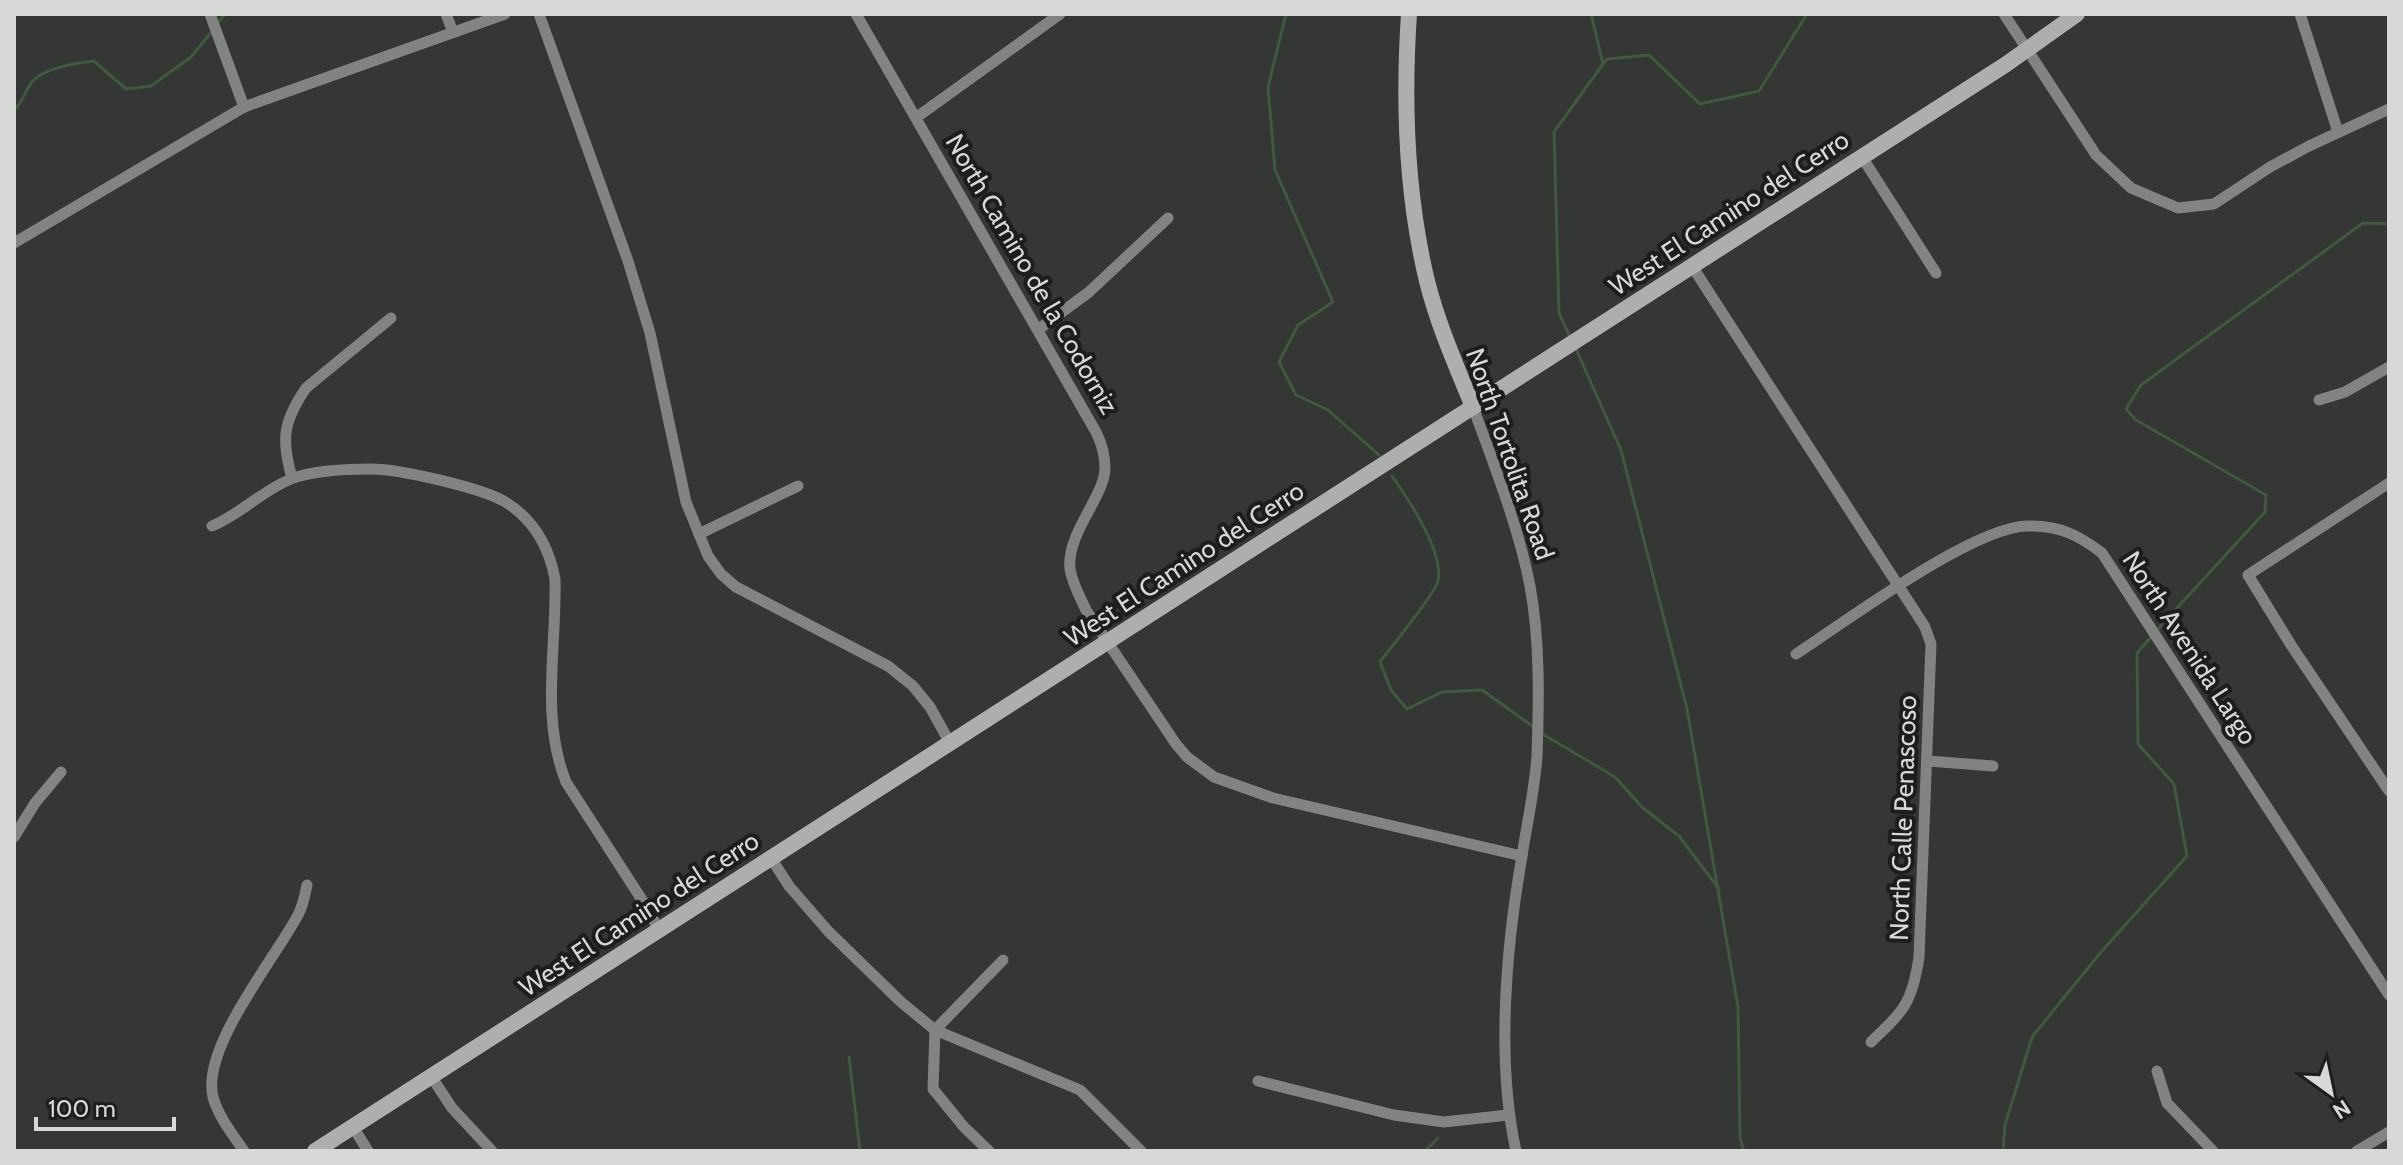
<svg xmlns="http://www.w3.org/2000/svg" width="2403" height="1165" font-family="Cabin,sans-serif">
	<rect width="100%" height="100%" fill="#343733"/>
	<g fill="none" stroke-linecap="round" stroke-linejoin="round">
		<g stroke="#425840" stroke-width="3">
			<polyline points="1286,14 1268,87 1275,170 1333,302 1298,325 1279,362 1296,395 1328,410 1379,455"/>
			<polyline points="1591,14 1603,64"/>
			<polyline points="217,24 225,14"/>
			<path d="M14 110C23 102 25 91 32 82 43 68 77 63 94 61L126 89 151 86 191 57 213 30"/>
			<polyline points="1571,339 1559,313 1554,132 1603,64 1607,59 1649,55 1700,104 1759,91 1807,14"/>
			<polyline points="1576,349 1621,450 1687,709 1738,1007 1740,1138 1744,1151"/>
			<path d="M1392 476C1409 500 1444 551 1438 581 1436 593 1390 648 1380 662L1391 690 1407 709 1442 692 1482 690 1535 728"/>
			<polyline points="2156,631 2265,512 2266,495 2136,420 2126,409 2141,385 2363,223 2389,224"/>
			<polyline points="1541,733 1615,777 1643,808 1679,836 1719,889"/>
			<polyline points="849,1057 860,1151"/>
			<polyline points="1425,1151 1438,1138"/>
			<polyline points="2003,1151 2005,1125 2032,1037 2101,952 2187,856 2174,784 2138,744 2137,653 2151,637"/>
		</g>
		<g stroke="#828482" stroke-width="11">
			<polyline points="210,14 244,107"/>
			<polyline points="446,14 453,32"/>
			<polyline points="539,14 628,261 650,333 686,502 708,556 721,574 736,587 888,666 913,686 930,707 950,743"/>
			<path d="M856 14 1096 432C1101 442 1105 456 1105 468 1105 496 1066 534 1070 569 1072 583 1080 597 1086 610L1176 744 1187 757 1214 777 1273 798 1522 856"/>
			<polyline points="2004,14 2096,155 2131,188 2178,208 2214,204 2270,167 2309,146 2389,109"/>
			<polyline points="2300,14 2338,132"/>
			<polyline points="917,117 1060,14"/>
			<polyline points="1862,157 1936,273"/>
			<polyline points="14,243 244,107 505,14"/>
			<path d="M1692 266 1925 627 1931 644 1919 957C1912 1004 1904 1010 1871 1042"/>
			<polyline points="1039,329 1089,292 1168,218"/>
			<polyline points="2319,400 2345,392 2389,367"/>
			<path d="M1473 407C1493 462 1519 528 1530 586 1540 640 1539 699 1537 755 1535 789 1527 823 1522 856 1506 947 1496 1060 1516 1151"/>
			<path d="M292 478C281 439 283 422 306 388L391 318"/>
			<polyline points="2389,483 2248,575 2291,645 2389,791"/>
			<path d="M212 526C241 514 263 490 291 479 314 470 346 469 371 469 399 469 484 488 507 503 535 521 549 547 555 579 557 647 540 717 566 782L644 903 659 930"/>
			<polyline points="699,534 798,486"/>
			<path d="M1796 654C1845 622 1975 525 2029 526 2061 526 2078 535 2102 553L2389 995"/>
			<polyline points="1928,761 1993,766"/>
			<polyline points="14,837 35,803 61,772"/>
			<polyline points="771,858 789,886 828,931 901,1002 935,1030 1080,1090 1141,1151"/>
			<polyline points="2157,1071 2167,1103 2213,1151"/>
			<polyline points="431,1076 452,1108 492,1151"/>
			<polyline points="1258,1081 1394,1115 1444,1122 1508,1115"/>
			<polyline points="353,1127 368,1151"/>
			<path d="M244 1151C233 1135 218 1116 213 1097 201 1048 274 960 298 915 303 906 305 895 307 885"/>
			<polyline points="989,1151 964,1127 933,1089 935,1030 1003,960"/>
			<polyline points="2357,1151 2389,1132"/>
		</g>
		<g stroke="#adafac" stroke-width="16">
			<path d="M1409 14C1403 103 1406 194 1427 281 1438 325 1456 365 1473 407"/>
			<polyline points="315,1151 2005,65 2077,14"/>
		</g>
	</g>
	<g text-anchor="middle" stroke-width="8" stroke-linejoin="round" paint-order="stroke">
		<g font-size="26" fill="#d7d9d7" stroke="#1c1e1c">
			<text transform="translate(1729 213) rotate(-33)" y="9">West El Camino del Cerro</text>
			<text transform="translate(1032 274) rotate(60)" y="9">North Camino de la Codorniz</text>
			<text transform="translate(1510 454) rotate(71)" y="9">North Tortolita Road</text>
			<text transform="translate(1184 564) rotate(-33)" y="9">West El Camino del Cerro</text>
			<text transform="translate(2190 648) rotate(57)" y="9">North Avenida Largo</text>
			<text transform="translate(1903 818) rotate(-88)" y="9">North Calle Penascoso</text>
			<text transform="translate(639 914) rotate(-33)" y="9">West El Camino del Cerro</text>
		</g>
	</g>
	<rect width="2403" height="1165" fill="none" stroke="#d7d9d7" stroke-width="32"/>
	<g transform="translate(2331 1093) rotate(147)" stroke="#1c1e1c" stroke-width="6" paint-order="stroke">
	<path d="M0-6L14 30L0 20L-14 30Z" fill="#d7d9d7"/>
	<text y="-12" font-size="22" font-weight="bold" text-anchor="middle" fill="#d7d9d7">N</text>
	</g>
	<path d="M36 1117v12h138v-12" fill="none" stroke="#d7d9d7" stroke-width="4"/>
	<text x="48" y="1117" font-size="24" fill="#d7d9d7" stroke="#1c1e1c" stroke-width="6" paint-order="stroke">100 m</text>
</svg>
